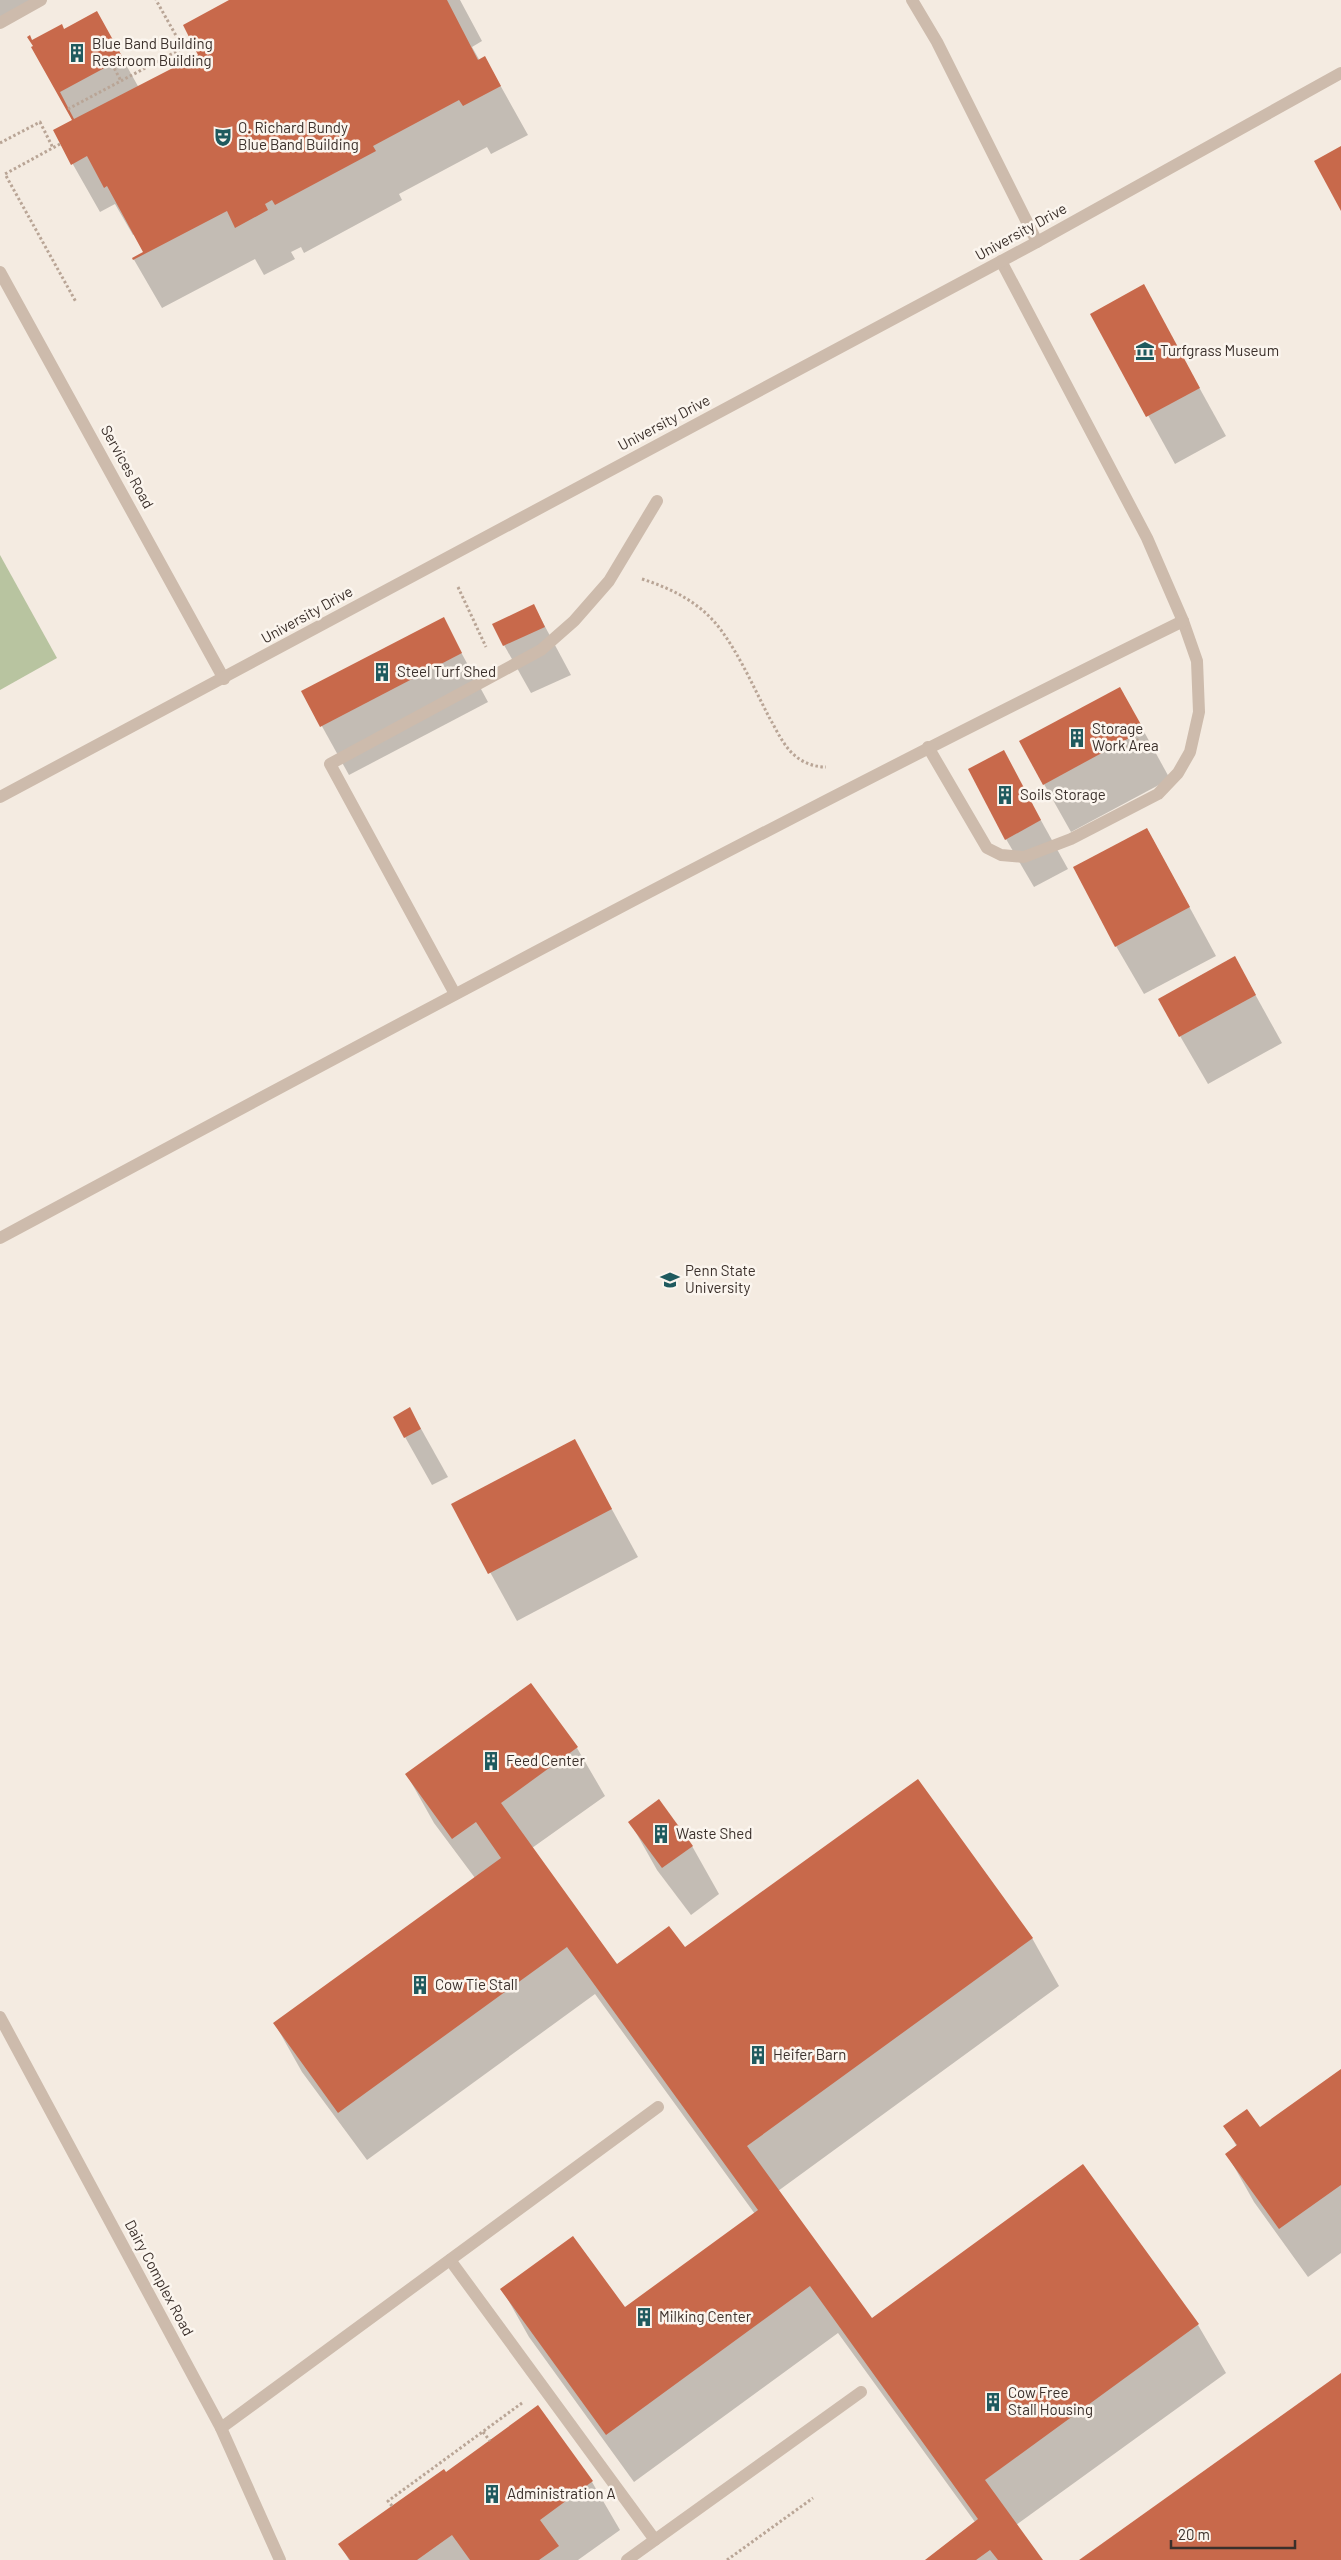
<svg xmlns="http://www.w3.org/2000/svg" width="1341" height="2560" font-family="Barlow,sans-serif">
	<rect width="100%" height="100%" fill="#f4ebe1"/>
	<polygon fill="#b8c4a0" points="0,555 57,658 0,690"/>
	<g fill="#0003">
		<polygon points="0,0 41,0 0,22"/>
		<polygon points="232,0 460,0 482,41 472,47 480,61 485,58 528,135 491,154 487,147 399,194 402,200 304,253 301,247 291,252 295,259 264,275 255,259 162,308 133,258 145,253 135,234 133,235 115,204 100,212 54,131 73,121 32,41 64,31 97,13 139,88 200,56"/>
		<polygon points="1143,286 1226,436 1175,464 1092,314"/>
		<polygon points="534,606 571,675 531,693 504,645"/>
		<polygon points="443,619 488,702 349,775 303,692"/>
		<polygon points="1120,688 1170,779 1071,832 1044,784"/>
		<polygon points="1003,752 1068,869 1034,887 1006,839"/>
		<polygon points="1147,829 1216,956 1144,994 1116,946"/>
		<polygon points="1235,958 1282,1043 1208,1084 1180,1036"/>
		<polygon points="410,1409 448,1477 432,1485 405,1437"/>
		<polygon points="574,1440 638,1557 517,1621 453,1505"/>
		<polygon points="531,1684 577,1748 605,1796 532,1848 617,1965 685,1949 1032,1938 1059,1986 778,2191 871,2320 1083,2165 1198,2325 1226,2373 1016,2525 1042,2560 926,2560 975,2522 838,2333 634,2482 529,2337 502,2289 624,2309 755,2214 595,1994 367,2160 302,2072 275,2024 475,1878 434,1823 407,1775"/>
		<polygon points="630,1822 692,1846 719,1894 691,1915 657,1870"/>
		<polygon points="1341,2070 1341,2253 1308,2277 1254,2202 1227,2154 1237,2147 1225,2126 1259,2129"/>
		<polygon points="538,2407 592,2482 620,2530 578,2560 349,2560 340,2544 446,2474"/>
	</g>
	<g fill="#c8694b">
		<polygon points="229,0 447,0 478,60 485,56 501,86 463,106 459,100 373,146 376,151 275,205 272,200 265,204 268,210 235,228 227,211 133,260 132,258 143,252 107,186 104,188 87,156 71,165 53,130 72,120 31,47 33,46 27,37 30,35 32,40 62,24 64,29 97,11 123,58 60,92 74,119 198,55 183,25"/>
		<polygon points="1341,146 1341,211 1314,161"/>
		<polygon points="1144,284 1200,388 1146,417 1090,314"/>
		<polygon points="534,604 545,627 503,646 492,624"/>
		<polygon points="444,617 462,653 320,727 301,691"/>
		<polygon points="1120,687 1144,730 1043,785 1019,741"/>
		<polygon points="1004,750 1041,820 1005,840 968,769"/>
		<polygon points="1147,828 1190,907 1115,947 1073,867"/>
		<polygon points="1235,956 1256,995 1179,1037 1158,999"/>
		<polygon points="410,1407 421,1429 404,1438 393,1417"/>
		<polygon points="575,1439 612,1509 488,1574 451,1504"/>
		<polygon points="531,1683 578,1747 501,1803 617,1964 669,1926 685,1947 918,1779 1033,1938 747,2146 872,2318 1083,2164 1199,2324 985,2480 1043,2560 998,2560 990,2550 976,2560 925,2560 978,2519 810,2286 606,2435 500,2289 573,2236 625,2307 758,2210 567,1947 338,2113 273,2023 501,1858 476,1822 452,1839 405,1774"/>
		<polygon points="659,1799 693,1846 662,1868 628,1822"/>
		<polygon points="1341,2069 1341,2185 1279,2229 1225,2154 1237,2145 1223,2126 1247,2109 1260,2127"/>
		<polygon points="1341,2373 1341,2560 1079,2560"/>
		<polygon points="538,2405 593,2481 540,2520 559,2546 539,2560 470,2560 452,2535 417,2560 350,2560 338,2544 444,2469 446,2472"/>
	</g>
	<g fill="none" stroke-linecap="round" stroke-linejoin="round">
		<g stroke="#b9a596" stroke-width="3" stroke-dasharray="2.5 2.5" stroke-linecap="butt">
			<polyline points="112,64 121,81"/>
			<polyline points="68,109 183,48 156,0"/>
			<polyline points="0,143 40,122 53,148"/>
			<polyline points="60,144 5,174 76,302"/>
			<path d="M642 579C673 589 701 603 721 630 740 656 754 688 769 717 776 729 782 743 792 753 801 762 813 767 826 767"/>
			<polyline points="458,587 486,647"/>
			<polyline points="1125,748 1138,741 1134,735"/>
			<polyline points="483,2432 490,2441"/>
			<polyline points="392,2506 388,2501 522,2403"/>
			<polyline points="727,2560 813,2498"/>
		</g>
		<g stroke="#cdbbac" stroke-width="12">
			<polyline points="912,0 937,42 1037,242"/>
			<polyline points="0,23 41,0"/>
			<polyline points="928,747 987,848 1001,855 1024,857 1071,839 1158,794 1178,773 1190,752 1199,712 1197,661 1183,621 1147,538 1001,261"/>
			<polyline points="455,994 330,764 541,650 574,621 609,581 657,501"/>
			<path d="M0 1238C392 1027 784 817 1183 621"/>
			<polyline points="0,2017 221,2428 280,2560"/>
			<polyline points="450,2260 655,2540"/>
			<polyline points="221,2428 658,2107"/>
			<polyline points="627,2560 861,2392"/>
		</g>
		<g stroke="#cdbbac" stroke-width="12">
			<polyline points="0,272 224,679"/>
			<polyline points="0,797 1037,242 1341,73"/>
		</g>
	</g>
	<defs>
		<g id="building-bare" transform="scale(1.5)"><path d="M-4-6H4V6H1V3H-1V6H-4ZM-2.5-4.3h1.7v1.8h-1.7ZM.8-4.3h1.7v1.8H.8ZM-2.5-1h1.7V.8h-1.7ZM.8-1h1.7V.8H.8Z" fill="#1f5a5e" stroke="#fbf5ee" stroke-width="2.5" paint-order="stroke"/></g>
		<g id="theatre-bare" transform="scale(1.5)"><path d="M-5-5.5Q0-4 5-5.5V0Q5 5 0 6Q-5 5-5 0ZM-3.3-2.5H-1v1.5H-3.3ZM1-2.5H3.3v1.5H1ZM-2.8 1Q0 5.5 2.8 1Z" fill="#1f5a5e" stroke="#fbf5ee" stroke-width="2.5" paint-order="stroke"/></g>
		<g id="museum-bare" transform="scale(1.5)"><path d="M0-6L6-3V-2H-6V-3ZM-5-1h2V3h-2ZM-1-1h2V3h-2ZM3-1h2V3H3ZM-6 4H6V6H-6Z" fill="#1f5a5e" stroke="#fbf5ee" stroke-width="2.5" paint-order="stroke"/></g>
		<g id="university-bare" transform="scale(1.5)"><path d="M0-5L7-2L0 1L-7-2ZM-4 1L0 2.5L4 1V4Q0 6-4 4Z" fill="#1f5a5e" stroke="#fbf5ee" stroke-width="2.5" paint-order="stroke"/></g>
	</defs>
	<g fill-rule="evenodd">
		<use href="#building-bare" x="77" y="53"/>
		<use href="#theatre-bare" x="223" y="137"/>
		<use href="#museum-bare" x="1145" y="351"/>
		<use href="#building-bare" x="382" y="672"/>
		<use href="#building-bare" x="1077" y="738"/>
		<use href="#building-bare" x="1005" y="795"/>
		<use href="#university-bare" x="670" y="1280"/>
		<use href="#building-bare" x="491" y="1761"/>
		<use href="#building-bare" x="661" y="1834"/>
		<use href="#building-bare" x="420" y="1985"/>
		<use href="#building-bare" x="758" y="2055"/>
		<use href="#building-bare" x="644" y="2317"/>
		<use href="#building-bare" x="993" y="2402"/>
		<use href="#building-bare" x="492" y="2494"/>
	</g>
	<g text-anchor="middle" stroke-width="5" stroke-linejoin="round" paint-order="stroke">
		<g font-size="15" fill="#3b302b" stroke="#fbf5ee" text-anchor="start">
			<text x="92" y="49">Blue Band Building<tspan x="92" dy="17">Restroom Building</tspan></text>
			<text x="238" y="133">O. Richard Bundy<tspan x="238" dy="17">Blue Band Building</tspan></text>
			<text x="1160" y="356">Turfgrass Museum</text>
			<text x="397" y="677">Steel Turf Shed</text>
			<text x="1092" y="734">Storage<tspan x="1092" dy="17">Work Area</tspan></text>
			<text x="1020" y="800">Soils Storage</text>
			<text x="685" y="1276">Penn State<tspan x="685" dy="17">University</tspan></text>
			<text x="506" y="1766">Feed Center</text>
			<text x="676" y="1839">Waste Shed</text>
			<text x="435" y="1990">Cow Tie Stall</text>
			<text x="773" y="2060">Heifer Barn</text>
			<text x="659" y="2322">Milking Center</text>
			<text x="1008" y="2398">Cow Free<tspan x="1008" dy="17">Stall Housing</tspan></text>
			<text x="507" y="2499">Administration A</text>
		</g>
		<g font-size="15" fill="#3b302b" stroke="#fbf5ee">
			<text transform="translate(1021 232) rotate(-29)" y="5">University Drive</text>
			<text transform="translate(664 423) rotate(-28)" y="5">University Drive</text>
			<text transform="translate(127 467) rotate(61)" y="5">Services Road</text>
			<text transform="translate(307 615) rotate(-29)" y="5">University Drive</text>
			<text transform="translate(159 2278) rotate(62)" y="5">Dairy Complex Road</text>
		</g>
	</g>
	<path d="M1171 2540v8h124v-8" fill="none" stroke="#3b302b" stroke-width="2.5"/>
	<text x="1178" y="2540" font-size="15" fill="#3b302b" stroke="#fbf5ee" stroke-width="4" paint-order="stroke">20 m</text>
</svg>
